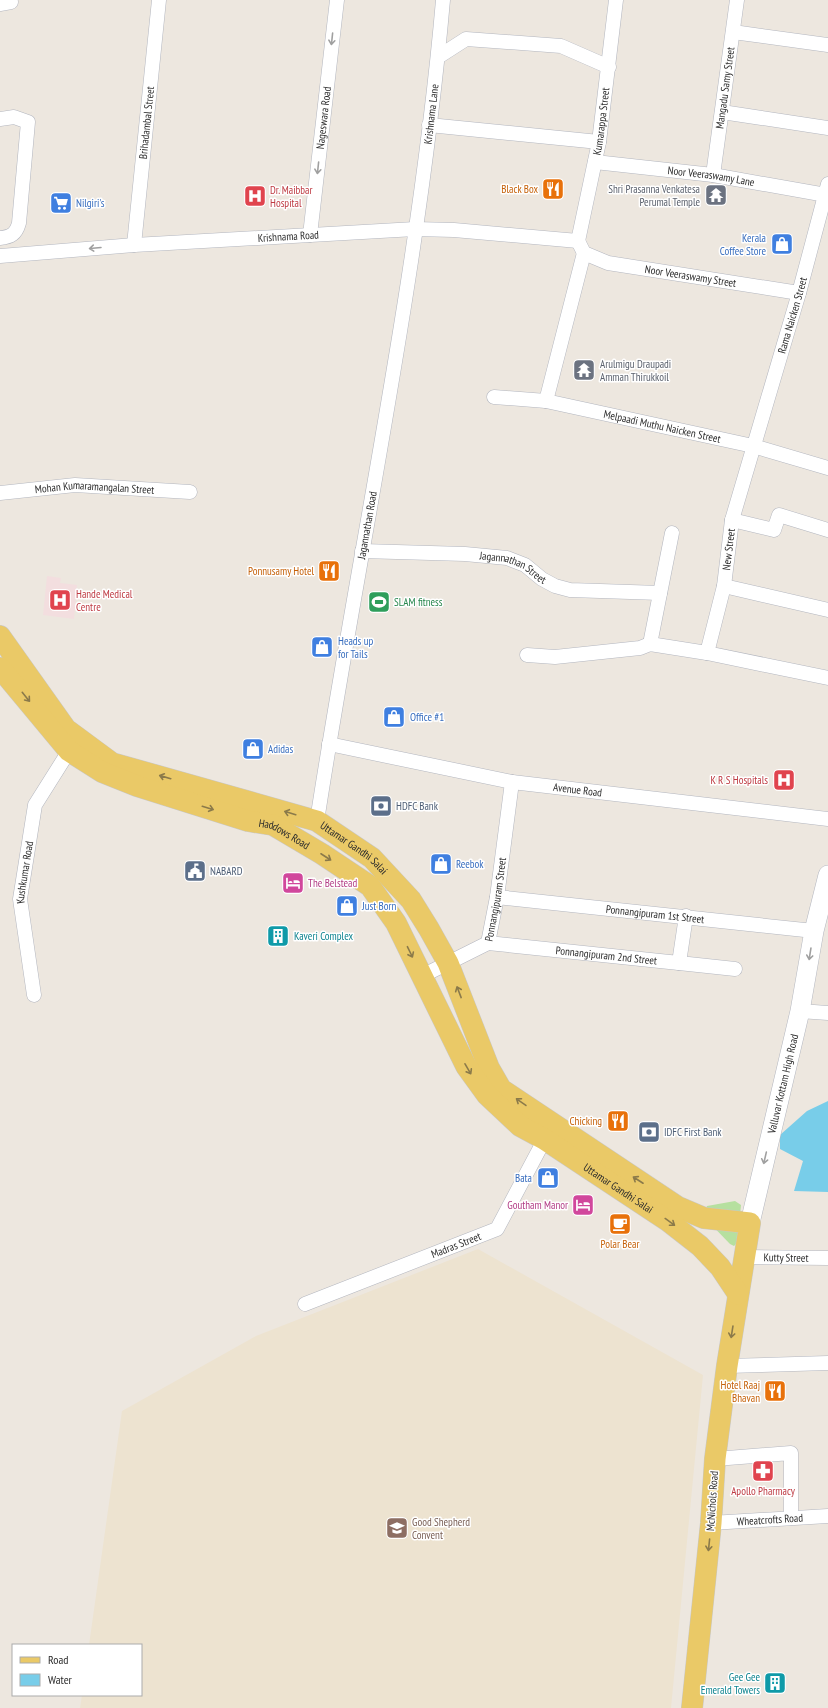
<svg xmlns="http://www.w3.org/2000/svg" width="828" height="1708" font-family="'PT Sans Narrow',sans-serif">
	<rect width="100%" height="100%" fill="#ede7df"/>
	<polygon fill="#ede3d0" points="478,1249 703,1375 671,1708 80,1708 82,1695 141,1695 141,1645 89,1645 122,1411 256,1336"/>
	<polygon fill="#f3dedf" points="47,576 61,578 60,583 77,585 74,619 43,615"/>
	<polygon fill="#b6e09f" points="735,1201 741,1205 737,1243 734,1246 730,1244 703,1216 707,1206"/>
	<polygon fill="#78cde9" points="828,1101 828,1192 794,1191 803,1161 780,1149 780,1135 807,1111"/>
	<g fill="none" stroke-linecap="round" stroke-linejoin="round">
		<g stroke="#b3b6bf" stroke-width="15">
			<g id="minor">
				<polyline points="0,4 11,2"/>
				<polyline points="733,32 828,45"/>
				<polyline points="438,57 466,39 561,46 609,67"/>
				<polyline points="722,112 828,128"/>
				<path d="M0 119 14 117 28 122 19 223C16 234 11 237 0 238"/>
				<polyline points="429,125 599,142"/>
				<path id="s1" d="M595 162 713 175 826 195"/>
				<path id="s2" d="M713 175 737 0"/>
				<path id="s3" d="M310 235 337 0"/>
				<path id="s4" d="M578 241 599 142 616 0"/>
				<path id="s5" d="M578 241 584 253 608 263 799 293"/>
				<path id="s6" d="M134 245 159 0"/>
				<path id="s7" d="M0 256 134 245 415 229 454 230 578 241"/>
				<path id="s8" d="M494 397 546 401 753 446 828 468"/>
				<polyline points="546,401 584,253"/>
				<path id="s9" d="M0 493 75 485 190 492"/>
				<polyline points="732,520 774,530 779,515 828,530"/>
				<path id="s10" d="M362 551 465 554 507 558 525 565 542 579 555 586 570 590 660 593"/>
				<polyline points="724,586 828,610"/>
				<polyline points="650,644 672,533"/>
				<path id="s11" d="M707 653 724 586 732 520 799 293 828 184"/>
				<polyline points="527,655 555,657 640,648 650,644 707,653 828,678"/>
				<path id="s12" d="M329 744 512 782 828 819"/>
				<path id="s13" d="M317 821C359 548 419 276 443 0"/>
				<path id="s14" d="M497 897 814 931"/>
				<path id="s15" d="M488 943 679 963 686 916"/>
				<polyline points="679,963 735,969"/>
				<path id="s16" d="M422 976 488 943 497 897 512 782"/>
				<path id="s17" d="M34 995 20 899 35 805 69 751"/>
				<polyline points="800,1011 828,1013"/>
				<path id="s18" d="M745 1257 828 1258"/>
				<path id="s19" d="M305 1304 497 1229 548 1133"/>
				<polyline points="727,1366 828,1363"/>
				<polyline points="715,1459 791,1453 791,1518"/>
				<path id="s20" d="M711 1523 828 1516"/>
			</g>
		</g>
		<g stroke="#b3b6bf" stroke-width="20">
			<g id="secondary">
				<path id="s21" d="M750 1223 800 1011 814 931 828 875"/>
			</g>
		</g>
		<g stroke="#c8c8c8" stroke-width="22">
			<g id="primary">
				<path id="s22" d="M0 636 66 729 112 763 317 821 372 858 411 900 429 929 448 963 489 1068 501 1089 678 1207 704 1218 750 1223 727 1366 715 1459 711 1523 692 1708"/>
				<path id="s23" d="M0 668 69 751 102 772 137 786 248 821 273 825 322 854 370 886 396 923 466 1066 487 1095 520 1126 544 1139 668 1221 700 1246 720 1267 738 1294"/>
			</g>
		</g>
		<use href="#minor" stroke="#fff" stroke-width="14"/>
		<use href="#secondary" stroke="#fff" stroke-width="19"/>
		<use href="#primary" stroke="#eac967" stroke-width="21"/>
	</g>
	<defs><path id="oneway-shaft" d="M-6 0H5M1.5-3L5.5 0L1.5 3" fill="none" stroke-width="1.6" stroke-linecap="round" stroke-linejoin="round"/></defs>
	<g stroke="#a0a0a0">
		<use href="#oneway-shaft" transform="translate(332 39) rotate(96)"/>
		<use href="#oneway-shaft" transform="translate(318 168) rotate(96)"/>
		<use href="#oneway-shaft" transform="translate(95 248) rotate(175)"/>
		<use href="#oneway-shaft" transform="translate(810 954) rotate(99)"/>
		<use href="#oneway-shaft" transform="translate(765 1158) rotate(103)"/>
	</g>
	<g stroke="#8b7a4a">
		<use href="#oneway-shaft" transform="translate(26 697) rotate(51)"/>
		<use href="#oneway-shaft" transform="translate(165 777) rotate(-164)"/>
		<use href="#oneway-shaft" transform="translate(208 808) rotate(17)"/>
		<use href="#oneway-shaft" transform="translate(290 813) rotate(-163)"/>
		<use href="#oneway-shaft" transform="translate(326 857) rotate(33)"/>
		<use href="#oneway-shaft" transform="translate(410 952) rotate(64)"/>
		<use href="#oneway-shaft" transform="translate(459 992) rotate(-111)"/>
		<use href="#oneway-shaft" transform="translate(468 1069) rotate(60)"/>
		<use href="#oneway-shaft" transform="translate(521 1102) rotate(-145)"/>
		<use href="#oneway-shaft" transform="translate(638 1180) rotate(-147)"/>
		<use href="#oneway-shaft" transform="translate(670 1222) rotate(36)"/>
		<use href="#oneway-shaft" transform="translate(732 1332) rotate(99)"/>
		<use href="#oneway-shaft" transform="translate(709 1545) rotate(96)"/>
	</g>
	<defs>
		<g id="restaurant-square" transform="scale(1.15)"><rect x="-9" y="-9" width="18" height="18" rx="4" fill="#e8710a" stroke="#fff"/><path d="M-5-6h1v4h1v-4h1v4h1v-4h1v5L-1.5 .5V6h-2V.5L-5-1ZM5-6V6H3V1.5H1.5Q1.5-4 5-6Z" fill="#fff"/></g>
		<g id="temple-square" transform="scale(1.15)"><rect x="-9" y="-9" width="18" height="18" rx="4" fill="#6b7280" stroke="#fff"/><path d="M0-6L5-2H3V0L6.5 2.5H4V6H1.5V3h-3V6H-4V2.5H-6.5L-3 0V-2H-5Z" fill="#fff"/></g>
		<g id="hospital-square" transform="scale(1.15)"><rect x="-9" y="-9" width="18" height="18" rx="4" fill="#e0444e" stroke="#fff"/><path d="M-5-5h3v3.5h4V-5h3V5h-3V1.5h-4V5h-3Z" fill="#fff"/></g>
		<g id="supermarket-square" transform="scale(1.15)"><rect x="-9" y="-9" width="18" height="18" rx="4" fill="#3f7fe0" stroke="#fff"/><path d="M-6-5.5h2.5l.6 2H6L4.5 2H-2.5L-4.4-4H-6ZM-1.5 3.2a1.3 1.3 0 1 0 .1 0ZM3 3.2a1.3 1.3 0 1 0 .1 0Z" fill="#fff"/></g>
		<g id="shop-square" transform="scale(1.15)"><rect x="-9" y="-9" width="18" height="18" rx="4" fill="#3f7fe0" stroke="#fff"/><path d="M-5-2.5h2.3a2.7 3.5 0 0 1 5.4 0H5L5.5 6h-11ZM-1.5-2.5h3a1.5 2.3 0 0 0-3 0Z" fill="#fff"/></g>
		<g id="stadium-square" transform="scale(1.15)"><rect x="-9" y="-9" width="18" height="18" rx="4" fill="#2e9e5b" stroke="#fff"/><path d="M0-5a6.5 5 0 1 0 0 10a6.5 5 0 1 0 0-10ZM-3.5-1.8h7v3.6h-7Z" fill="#fff"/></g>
		<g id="bank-square" transform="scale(1.15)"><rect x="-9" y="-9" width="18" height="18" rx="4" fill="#5c6f8a" stroke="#fff"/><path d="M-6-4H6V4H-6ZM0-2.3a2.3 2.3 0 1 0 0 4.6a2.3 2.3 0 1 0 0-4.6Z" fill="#fff"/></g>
		<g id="civic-square" transform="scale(1.15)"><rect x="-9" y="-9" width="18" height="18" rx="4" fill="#5c6f8a" stroke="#fff"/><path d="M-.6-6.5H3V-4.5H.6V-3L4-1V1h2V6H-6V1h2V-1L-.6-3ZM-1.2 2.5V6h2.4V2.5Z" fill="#fff"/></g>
		<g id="hotel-square" transform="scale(1.15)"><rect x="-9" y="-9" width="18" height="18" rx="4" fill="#d1479c" stroke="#fff"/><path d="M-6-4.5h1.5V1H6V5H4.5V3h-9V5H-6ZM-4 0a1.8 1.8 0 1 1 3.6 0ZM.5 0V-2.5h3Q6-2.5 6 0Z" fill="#fff"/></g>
		<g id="building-square" transform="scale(1.15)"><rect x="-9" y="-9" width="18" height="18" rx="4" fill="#0f9aa8" stroke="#fff"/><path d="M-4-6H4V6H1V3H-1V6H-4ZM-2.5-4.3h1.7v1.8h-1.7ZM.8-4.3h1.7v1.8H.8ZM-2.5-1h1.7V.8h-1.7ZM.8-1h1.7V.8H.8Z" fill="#fff"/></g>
		<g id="cafe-square" transform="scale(1.15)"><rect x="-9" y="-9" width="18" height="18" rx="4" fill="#e8710a" stroke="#fff"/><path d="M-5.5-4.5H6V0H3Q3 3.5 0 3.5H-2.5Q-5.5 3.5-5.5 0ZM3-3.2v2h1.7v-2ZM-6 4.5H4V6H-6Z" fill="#fff"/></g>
		<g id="pharmacy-square" transform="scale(1.15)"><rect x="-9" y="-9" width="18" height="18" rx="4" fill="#e0444e" stroke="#fff"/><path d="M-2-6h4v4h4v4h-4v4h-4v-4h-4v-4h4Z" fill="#fff"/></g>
		<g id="school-square" transform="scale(1.15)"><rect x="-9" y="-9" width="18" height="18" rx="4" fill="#8d6e63" stroke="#fff"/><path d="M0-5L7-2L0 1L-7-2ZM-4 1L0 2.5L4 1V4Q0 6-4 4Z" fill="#fff"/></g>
	</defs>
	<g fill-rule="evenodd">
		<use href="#restaurant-square" x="553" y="189"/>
		<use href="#temple-square" x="716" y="195"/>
		<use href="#hospital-square" x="255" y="196"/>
		<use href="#supermarket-square" x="61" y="203"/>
		<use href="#shop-square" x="782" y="244"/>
		<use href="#temple-square" x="584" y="370"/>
		<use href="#restaurant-square" x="329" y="571"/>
		<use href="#hospital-square" x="60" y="600"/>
		<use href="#stadium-square" x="379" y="602"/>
		<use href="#shop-square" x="322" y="647"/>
		<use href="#shop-square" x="394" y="717"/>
		<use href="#shop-square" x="253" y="749"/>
		<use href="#hospital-square" x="784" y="780"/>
		<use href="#bank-square" x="381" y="806"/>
		<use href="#shop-square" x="441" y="864"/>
		<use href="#civic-square" x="195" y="871"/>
		<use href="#hotel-square" x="293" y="883"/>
		<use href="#shop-square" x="347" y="906"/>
		<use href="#building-square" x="278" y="936"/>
		<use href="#restaurant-square" x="618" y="1121"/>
		<use href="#bank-square" x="649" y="1132"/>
		<use href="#shop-square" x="548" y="1178"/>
		<use href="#hotel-square" x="583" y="1205"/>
		<use href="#cafe-square" x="620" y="1224"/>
		<use href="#restaurant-square" x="775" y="1391"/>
		<use href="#pharmacy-square" x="763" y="1471"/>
		<use href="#school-square" x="397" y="1528"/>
		<use href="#building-square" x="775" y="1683"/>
	</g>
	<g text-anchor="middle" stroke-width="3" stroke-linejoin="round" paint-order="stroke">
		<g font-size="11" fill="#2c2c2c" stroke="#fff">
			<text dy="4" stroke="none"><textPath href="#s2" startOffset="88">Mangadu Samy Street</textPath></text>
			<text dy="4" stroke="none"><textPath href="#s13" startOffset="716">Krishnama Lane</textPath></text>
			<text dy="4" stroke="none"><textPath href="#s3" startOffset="118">Nageswara Road</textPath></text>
			<text dy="4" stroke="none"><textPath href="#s4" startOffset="122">Kumarappa Street</textPath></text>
			<text dy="4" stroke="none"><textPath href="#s6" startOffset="123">Brihadambal Street</textPath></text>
			<text dy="4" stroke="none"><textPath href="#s1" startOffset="117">Noor Veeraswamy Lane</textPath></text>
			<text dy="4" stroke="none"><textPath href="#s7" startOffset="289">Krishnama Road</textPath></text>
			<text dy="4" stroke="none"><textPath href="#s5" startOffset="123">Noor Veeraswamy Street</textPath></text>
			<text dy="4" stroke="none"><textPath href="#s11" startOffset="349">Rama Naicken Street</textPath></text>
			<text dy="4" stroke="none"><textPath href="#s8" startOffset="171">Melpaadi Muthu Naicken Street</textPath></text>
			<text dy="4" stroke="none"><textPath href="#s9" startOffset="95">Mohan Kumaramangalan Street</textPath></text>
			<text dy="4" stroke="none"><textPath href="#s13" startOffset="300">Jagannathan Road</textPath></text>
			<text dy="4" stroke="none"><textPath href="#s11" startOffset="106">New Street</textPath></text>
			<text dy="4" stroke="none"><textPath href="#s10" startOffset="154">Jagannathan Street</textPath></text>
			<text dy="4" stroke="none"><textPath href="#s12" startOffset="253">Avenue Road</textPath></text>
			<text dy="4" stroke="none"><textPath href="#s23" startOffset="340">Haddows Road</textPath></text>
			<text dy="4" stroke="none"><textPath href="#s22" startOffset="430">Uttamar Gandhi Salai</textPath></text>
			<text dy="4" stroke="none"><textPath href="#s17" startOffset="124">Kushkumar Road</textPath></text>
			<text dy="4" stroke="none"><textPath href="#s16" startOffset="118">Ponnangipuram Street</textPath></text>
			<text dy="4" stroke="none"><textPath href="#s14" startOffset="159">Ponnangipuram 1st Street</textPath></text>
			<text dy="4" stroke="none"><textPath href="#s15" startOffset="119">Ponnangipuram 2nd Street</textPath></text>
			<text dy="4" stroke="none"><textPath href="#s21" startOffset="143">Valluvar Kottam High Road</textPath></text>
			<text dy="4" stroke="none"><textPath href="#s23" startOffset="843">Uttamar Gandhi Salai</textPath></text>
			<text dy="4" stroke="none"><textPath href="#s19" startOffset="162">Madras Street</textPath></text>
			<text dy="4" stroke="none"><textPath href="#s18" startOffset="41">Kutty Street</textPath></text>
			<text transform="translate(712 1501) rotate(-86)" y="4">McNichols Road</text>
			<text dy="4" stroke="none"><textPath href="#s20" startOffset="59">Wheatcrofts Road</textPath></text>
		</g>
		<g font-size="11" fill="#c56008" stroke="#fff" text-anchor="end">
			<text x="538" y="193">Black Box</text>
			<text x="314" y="575">Ponnusamy Hotel</text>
			<text x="602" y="1125">Chicking</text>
			<text x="620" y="1248" text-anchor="middle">Polar Bear</text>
			<text x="760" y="1389">Hotel Raaj<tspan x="760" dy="13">Bhavan</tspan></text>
		</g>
		<g font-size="11" fill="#5b616d" stroke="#fff" text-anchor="end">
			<text x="700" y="193">Shri Prasanna Venkatesa<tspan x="700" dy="13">Perumal Temple</tspan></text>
			<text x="600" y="368" text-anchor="start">Arulmigu Draupadi<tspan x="600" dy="13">Amman Thirukkoil</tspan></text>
		</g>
		<g font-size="11" fill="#be3a42" stroke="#fff" text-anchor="start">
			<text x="270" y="194">Dr. Maibbar<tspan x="270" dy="13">Hospital</tspan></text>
			<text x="76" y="598">Hande Medical<tspan x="76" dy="13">Centre</tspan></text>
			<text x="768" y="784" text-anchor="end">K R S Hospitals</text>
			<text x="763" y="1495" text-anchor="middle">Apollo Pharmacy</text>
		</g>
		<g font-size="11" fill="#366cbe" stroke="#fff" text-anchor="start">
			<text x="76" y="207">Nilgiri's</text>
			<text x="766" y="242" text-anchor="end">Kerala<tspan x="766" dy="13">Coffee Store</tspan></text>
			<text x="338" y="645">Heads up<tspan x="338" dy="13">for Tails</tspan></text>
			<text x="410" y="721">Office #1</text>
			<text x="268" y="753">Adidas</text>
			<text x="456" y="868">Reebok</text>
			<text x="362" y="910">Just Born</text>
			<text x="532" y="1182" text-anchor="end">Bata</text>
		</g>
		<g font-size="11" fill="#27864d" stroke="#fff" text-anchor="start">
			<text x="394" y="606">SLAM fitness</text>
		</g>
		<g font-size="11" fill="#4e5e75" stroke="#fff" text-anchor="start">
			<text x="396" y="810">HDFC Bank</text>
			<text x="210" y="875">NABARD</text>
			<text x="664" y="1136">IDFC First Bank</text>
		</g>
		<g font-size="11" fill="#b23c85" stroke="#fff" text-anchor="start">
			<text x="308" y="887">The Belstead</text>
			<text x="568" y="1209" text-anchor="end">Goutham Manor</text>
		</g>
		<g font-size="11" fill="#0d838f" stroke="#fff" text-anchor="start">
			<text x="294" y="940">Kaveri Complex</text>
			<text x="760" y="1681" text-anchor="end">Gee Gee<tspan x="760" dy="13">Emerald Towers</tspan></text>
		</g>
		<g font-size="11" fill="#785e54" stroke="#fff" text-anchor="start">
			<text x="412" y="1526">Good Shepherd<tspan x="412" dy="13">Convent</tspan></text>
		</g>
	</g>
	<rect x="12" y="1644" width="130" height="52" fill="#ffffff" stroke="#ababab"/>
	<rect x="20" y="1657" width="20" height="6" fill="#eac967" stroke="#ababab"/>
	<text x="48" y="1664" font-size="12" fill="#2c2c2c">Road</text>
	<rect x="20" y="1674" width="20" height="12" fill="#78cde9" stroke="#ababab"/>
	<text x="48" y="1684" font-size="12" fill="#2c2c2c">Water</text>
</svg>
